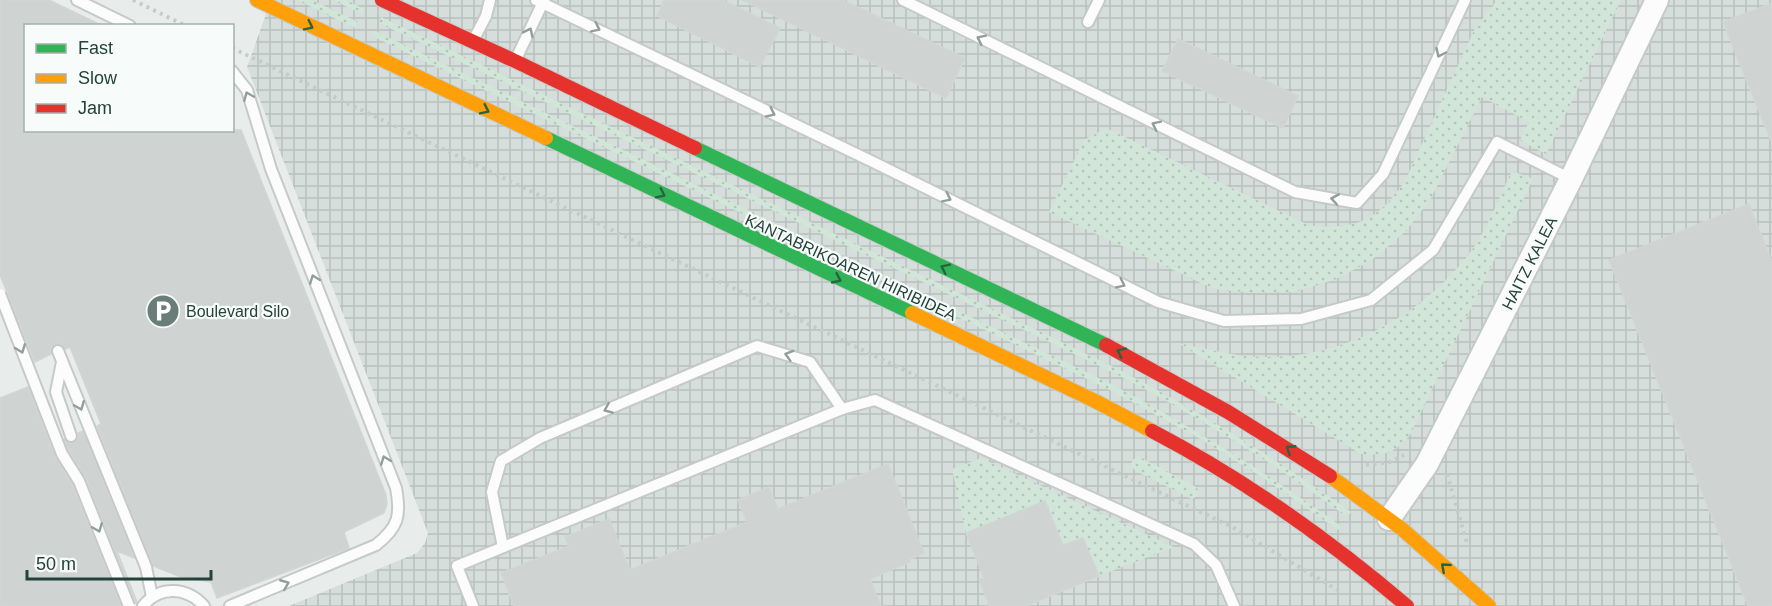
<svg xmlns="http://www.w3.org/2000/svg" width="1772" height="606" font-family="Arial,sans-serif">
	<defs>
		<pattern id="industrial-grid" width="8" height="8" patternUnits="userSpaceOnUse" patternTransform="scale(1.5)"><rect width="8" height="8" fill="#d6dedb"/><path d="M0 4h8M4 0v8" fill="none" stroke="#b8c0bd"/></pattern>
		<pattern id="grass-dots" width="8" height="8" patternUnits="userSpaceOnUse" patternTransform="scale(1.5)"><rect width="8" height="8" fill="#d1e6d8"/><path d="M2 2h.1M6 6h.1" fill="none" stroke="#b3c6ba" stroke-width="1.8" stroke-linecap="round"/></pattern>
	</defs>
	<rect width="100%" height="100%" fill="#e8edeb"/>
	<polygon fill="url(#industrial-grid)" points="271,0 1772,0 1772,606 289,606 417,553 425,543 428,533 247,67"/>
	<g fill="url(#grass-dots)">
		<polygon points="297,0 312,0 358,22 355,28"/>
		<polygon points="333,0 346,0 364,9 362,14"/>
		<path d="M1496 0H1621L1546 154 1520 140 1529 122 1482 97 1430 200 1406 231 1372 260 1334 280 1294 292 1254 293 1214 289 1049 212 1084 140 1106 128 1311 226C1358 229 1377 221 1405 181L1476 26 1492 8Z"/>
		<path d="M381 17 1118 369C1199 411 1276 459 1351 512L1347 517C1274 463 1197 416 1116 374L379 23Z"/>
		<path d="M375 31 1111 384C1191 426 1267 473 1341 526L1338 530 1268 481 1199 438 1108 389 372 36Z"/>
		<path d="M1512 171 1533 179 1410 435C1394 454 1385 456 1361 454L1178 343C1207 349 1237 357 1267 357 1344 357 1418 317 1465 259 1486 234 1498 199 1512 171Z"/>
		<polygon points="1136,457 1140,457 1196,487 1199,491 1197,496 1192,499 1136,471 1131,466 1132,461"/>
		<polygon points="981,458 1174,547 1099,576 1083,538 1063,545 1045,501 966,533 952,469"/>
	</g>
	<g fill="#cfd4d2" stroke="#d1d6d4" stroke-width="1.5">
		<polygon points="0,0 49,0 103,26 26,26 26,130 241,130 386,495 387,504 384,513 344,532 349,548 217,598 211,582 181,577 153,566 97,426 101,424 70,347 65,349 60,344 55,344 51,349 51,354 35,362 0,275"/>
		<polygon points="664,0 723,0 780,28 760,67 657,16"/>
		<polygon points="742,0 843,0 965,58 946,98"/>
		<polygon points="1772,3 1772,141 1771,141 1723,22"/>
		<polygon points="1178,39 1298,96 1283,128 1162,71"/>
		<polygon points="1749,204 1772,262 1772,606 1748,606 1609,260"/>
		<polygon points="28,387 55,457 72,484 121,606 0,606 0,398"/>
		<polygon points="83,431 134,558 117,551 137,602 136,603 86,478 69,451 64,439 69,443 74,443 78,438 78,433"/>
		<polygon points="888,464 924,553 910,559 910,562 870,579 881,606 514,606 501,573 569,546 565,537 609,519 630,570 747,522 738,500 769,487 778,509"/>
		<polygon points="1045,501 1063,545 1083,538 1099,576 1026,606 990,606 979,579 984,578 966,533"/>
	</g>
	<g fill="none" stroke-linecap="round" stroke-linejoin="round">
		<g stroke="#c5cac8" stroke-width="14">
			<g id="lane">
				<polyline points="77,0 130,26"/>
				<polyline points="536,0 871,161 1158,302 1224,321 1301,319 1371,300 1433,250 1497,142 1571,179"/>
				<polyline points="903,0 1295,192 1357,203 1383,174 1465,0"/>
				<polyline points="1088,22 1099,0"/>
				<polyline points="474,39 486,16 490,0"/>
				<polyline points="516,59 544,0"/>
				<polyline points="58,351 146,567 152,597"/>
				<polyline points="62,362 56,392 71,436"/>
				<polyline points="503,547 492,492 501,461 540,438 757,346 810,362 842,409"/>
				<path d="M143 606C160 585 187 587 204 606"/>
				<path d="M230 606 376 545C399 527 401 515 396 488L271 169 247 90 232 71"/>
				<polyline points="473,606 457,566 842,409 875,400 1194,544 1216,565 1234,606"/>
			</g>
		</g>
		<g stroke="#c5cac8" stroke-width="26">
			<polyline id="street" points="1389,519 1427,464 1571,179 1657,0"/>
		</g>
		<g stroke="#c3ccc9" stroke-width="16">
			<g id="fast">
				<polyline points="546,138 912,313"/>
				<polyline points="695,148 1106,345"/>
			</g>
		</g>
		<g stroke="#c3ccc9" stroke-width="16">
			<g id="slow">
				<polyline points="257,0 546,138"/>
				<polyline points="912,313 1097,402 1152,431"/>
				<polyline points="1330,476 1402,529 1489,606"/>
			</g>
		</g>
		<g stroke="#c3ccc9" stroke-width="16">
			<g id="jam">
				<polyline points="382,0 515,61 695,148"/>
				<polyline points="1106,345 1228,412 1330,476"/>
				<path d="M1152 431C1244 479 1328 539 1407 606"/>
			</g>
		</g>
		<g stroke="#c3ccca" stroke-width="4" stroke-dasharray="3 4.5" stroke-linecap="butt">
			<polyline points="133,0 186,26"/>
			<polyline points="232,48 1234,528 1341,592"/>
			<polyline points="1366,465 1390,462 1404,455"/>
			<polyline points="1447,474 1468,547"/>
		</g>
		<use href="#lane" stroke="#fcfcfc" stroke-width="10"/>
		<use href="#street" stroke="#fcfcfc" stroke-width="22"/>
		<use href="#fast" stroke="#30b455" stroke-width="14"/>
		<use href="#slow" stroke="#ff9f0a" stroke-width="14"/>
		<use href="#jam" stroke="#e5322d" stroke-width="14"/>
		<g stroke="#c5cac8" stroke-width="14" stroke-linecap="butt">
			<polyline id="lane-bridge" points="0,294 62,454 79,481 129,606"/>
		</g>
		<use href="#lane-bridge" stroke="#fcfcfc" stroke-width="10"/>
	</g>
	<defs><path id="oneway-chevron" d="M-2-3.5L2.5 0L-2 3.5" fill="none" stroke-width="1.6" stroke-linecap="round" stroke-linejoin="round" transform="scale(1.5)"/></defs>
	<g stroke="#286442">
		<use href="#oneway-chevron" transform="translate(309 26) rotate(26)"/>
		<use href="#oneway-chevron" transform="translate(485 110) rotate(26)"/>
		<use href="#oneway-chevron" transform="translate(661 194) rotate(26)"/>
		<use href="#oneway-chevron" transform="translate(945 268) rotate(-154)"/>
		<use href="#oneway-chevron" transform="translate(837 279) rotate(25)"/>
		<use href="#oneway-chevron" transform="translate(1121 352) rotate(-154)"/>
		<use href="#oneway-chevron" transform="translate(1290 449) rotate(-147)"/>
		<use href="#oneway-chevron" transform="translate(1445 567) rotate(-139)"/>
	</g>
	<g stroke="#909f9b">
		<use href="#oneway-chevron" transform="translate(596 28) rotate(26)"/>
		<use href="#oneway-chevron" transform="translate(529 32) rotate(-64)"/>
		<use href="#oneway-chevron" transform="translate(981 39) rotate(-154)"/>
		<use href="#oneway-chevron" transform="translate(1440 53) rotate(115)"/>
		<use href="#oneway-chevron" transform="translate(248 96) rotate(-113)"/>
		<use href="#oneway-chevron" transform="translate(771 113) rotate(26)"/>
		<use href="#oneway-chevron" transform="translate(1156 125) rotate(-154)"/>
		<use href="#oneway-chevron" transform="translate(947 198) rotate(26)"/>
		<use href="#oneway-chevron" transform="translate(1335 199) rotate(-170)"/>
		<use href="#oneway-chevron" transform="translate(314 279) rotate(-111)"/>
		<use href="#oneway-chevron" transform="translate(1121 284) rotate(26)"/>
		<use href="#oneway-chevron" transform="translate(21 349) rotate(69)"/>
		<use href="#oneway-chevron" transform="translate(789 355) rotate(-164)"/>
		<use href="#oneway-chevron" transform="translate(80 406) rotate(68)"/>
		<use href="#oneway-chevron" transform="translate(608 409) rotate(157)"/>
		<use href="#oneway-chevron" transform="translate(385 460) rotate(-111)"/>
		<use href="#oneway-chevron" transform="translate(98 528) rotate(68)"/>
		<use href="#oneway-chevron" transform="translate(285 584) rotate(-22)"/>
	</g>
	<defs>
		<g id="parking-disc" transform="scale(1.725)"><circle r="9.5" fill="#697e78" stroke="#f7fbf9"/><path d="M-3.5-5.5H1a3.5 3.5 0 0 1 0 7H-1V5.5H-3.5ZM-1-3.4V-.6H.8a1.4 1.4 0 0 0 0-2.8Z" fill="#fff"/></g>
	</defs>
	<g fill-rule="evenodd">
		<use href="#parking-disc" x="163" y="311"/>
	</g>
	<g text-anchor="middle" stroke-width="4.5" stroke-linejoin="round" paint-order="stroke">
		<g font-size="16" fill="#24423a" stroke="#f7fbf9">
			<text transform="translate(1529 263) rotate(-63)" y="6">HAITZ KALEA</text>
			<text transform="translate(851 267) rotate(25)" y="6">KANTABRIKOAREN HIRIBIDEA</text>
		</g>
		<g font-size="16" fill="#24423a" stroke="#f7fbf9" text-anchor="start">
			<text x="186" y="317">Boulevard Silo</text>
		</g>
	</g>
	<rect x="24" y="24" width="210" height="108" fill="#f7fbf9" stroke="#a3b1ad" stroke-width="1.5"/>
	<rect x="36" y="44" width="30" height="9" fill="#30b455" stroke="#a3b1ad" stroke-width="1.5"/>
	<text x="78" y="54" font-size="18" fill="#24423a">Fast</text>
	<rect x="36" y="74" width="30" height="9" fill="#ff9f0a" stroke="#a3b1ad" stroke-width="1.5"/>
	<text x="78" y="84" font-size="18" fill="#24423a">Slow</text>
	<rect x="36" y="104" width="30" height="9" fill="#e5322d" stroke="#a3b1ad" stroke-width="1.5"/>
	<text x="78" y="114" font-size="18" fill="#24423a">Jam</text>
	<path d="M27 570v9h184v-9" fill="none" stroke="#24423a" stroke-width="3"/>
	<text x="36" y="570" font-size="18" fill="#24423a" stroke="#f7fbf9" stroke-width="4.5" paint-order="stroke">50 m</text>
</svg>
